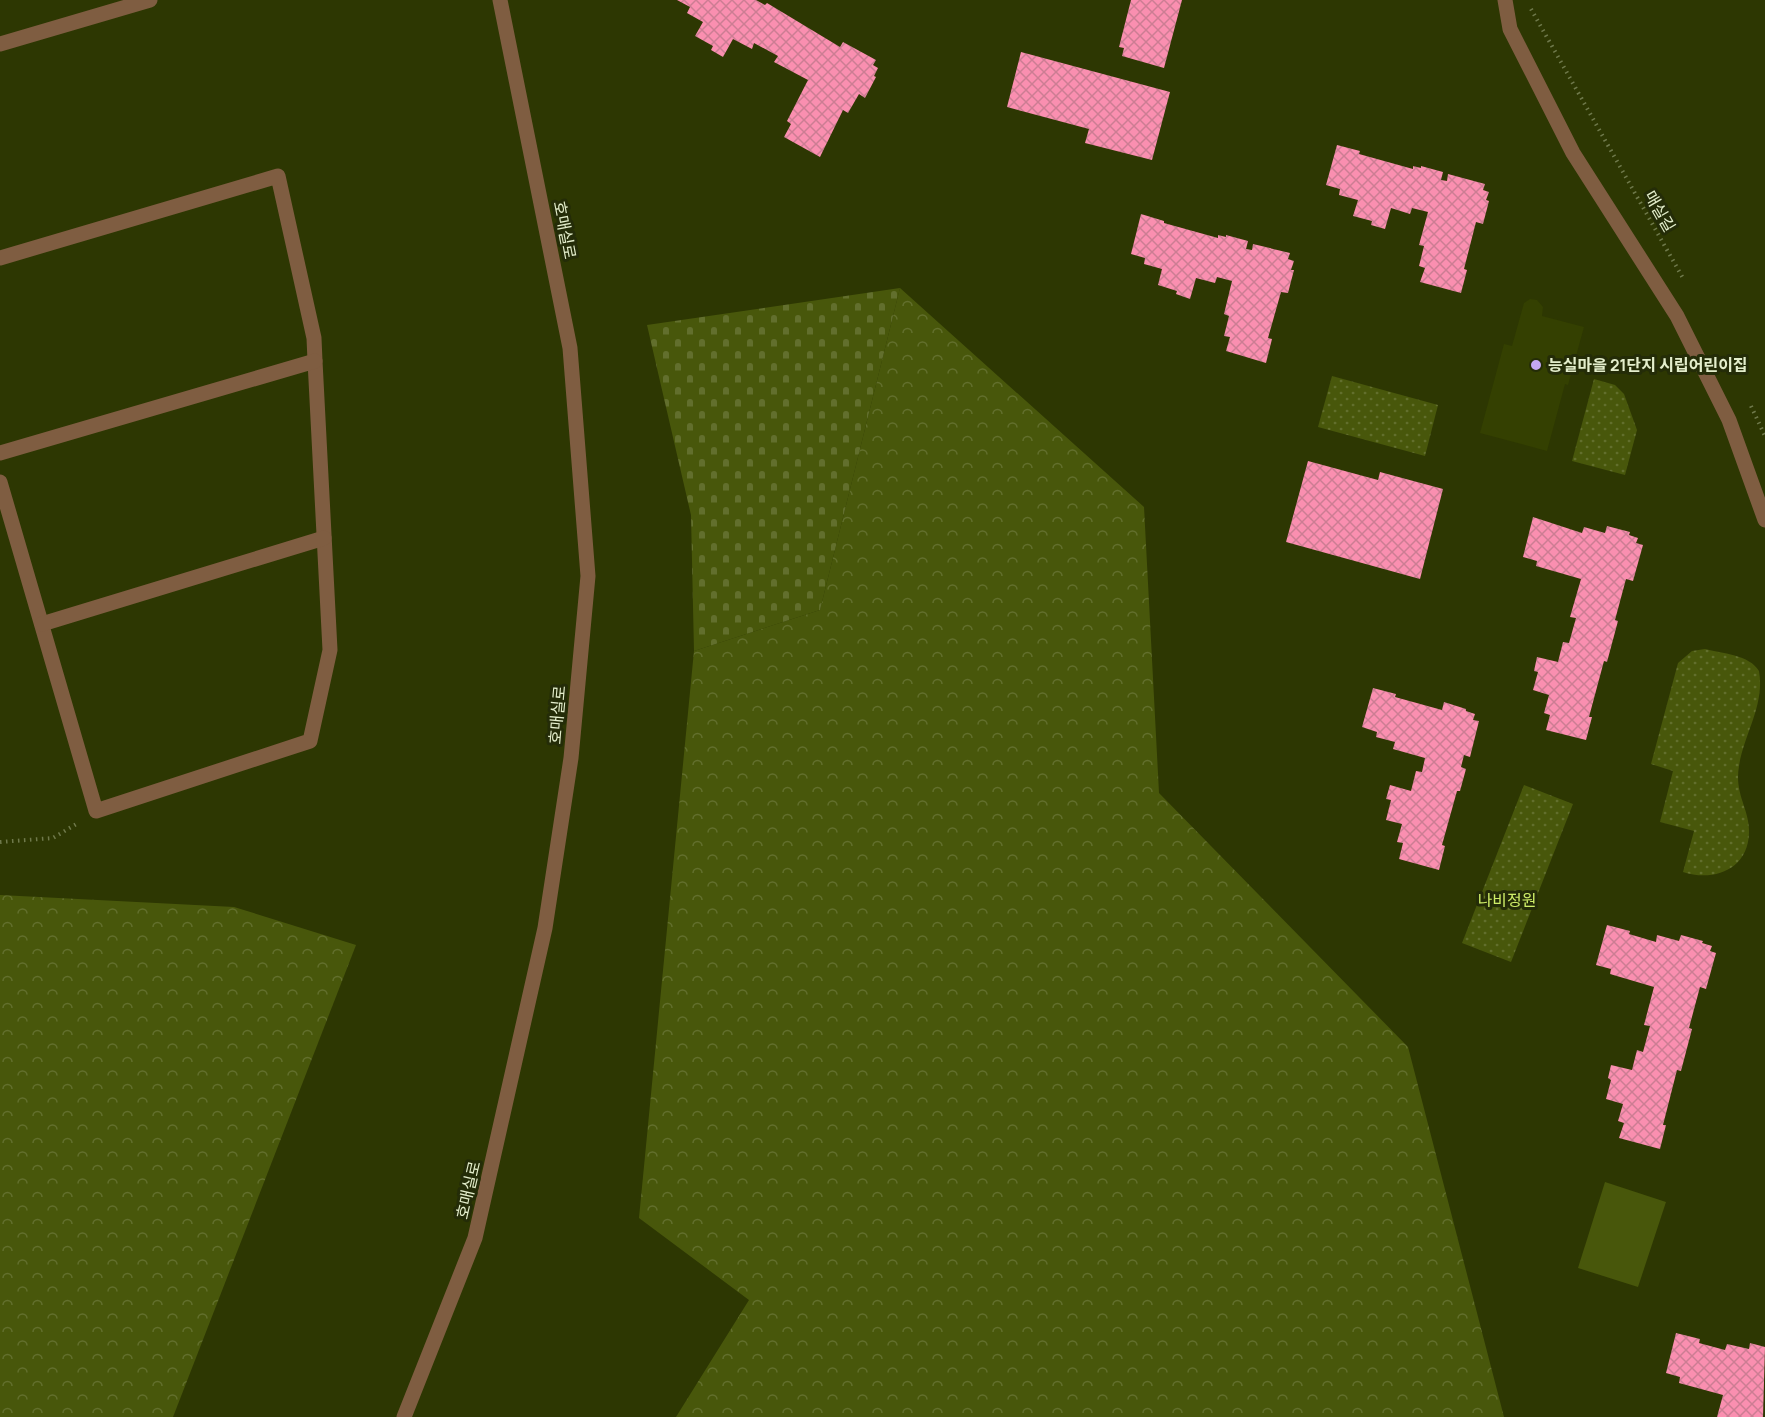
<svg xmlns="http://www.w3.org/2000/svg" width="1765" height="1417" font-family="Manrope,'Noto Sans KR',sans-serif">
	<defs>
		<pattern id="forest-crowns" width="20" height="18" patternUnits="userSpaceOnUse" patternTransform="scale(1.5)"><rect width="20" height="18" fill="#48570b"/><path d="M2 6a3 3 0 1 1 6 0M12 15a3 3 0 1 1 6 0" fill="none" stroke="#626f2d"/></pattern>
		<pattern id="cemetery-stones" width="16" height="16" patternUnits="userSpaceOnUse" patternTransform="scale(1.5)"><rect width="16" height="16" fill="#48570b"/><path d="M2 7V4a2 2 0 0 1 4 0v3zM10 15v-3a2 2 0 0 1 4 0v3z" fill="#626f2d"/></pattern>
		<pattern id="park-dots" width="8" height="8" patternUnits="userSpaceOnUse" patternTransform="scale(1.5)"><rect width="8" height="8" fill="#48570b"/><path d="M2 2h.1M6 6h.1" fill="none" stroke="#626f2d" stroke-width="1.8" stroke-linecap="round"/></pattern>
		<pattern id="building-cross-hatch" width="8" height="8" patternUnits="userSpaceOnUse" patternTransform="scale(1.5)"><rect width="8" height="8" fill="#fa8fb0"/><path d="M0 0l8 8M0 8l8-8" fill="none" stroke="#cc7d93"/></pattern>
	</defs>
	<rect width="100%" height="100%" fill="#2d3702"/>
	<polygon fill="#344001" points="1530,299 1537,300 1543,307 1542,316 1584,327 1568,385 1565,384 1547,451 1480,433 1504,344 1512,346 1524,303"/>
	<polygon fill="#48570b" points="1605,1182 1666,1202 1638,1287 1578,1268"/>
	<g fill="url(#forest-crowns)">
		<polygon points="900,288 1144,507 1159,793 1408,1047 1504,1417 676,1417 749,1300 639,1218 694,651 820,610"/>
		<polygon points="0,895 234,907 356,945 173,1417 0,1417"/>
	</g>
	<polygon fill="url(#cemetery-stones)" points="900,288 820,610 694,651 691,515 647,325"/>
	<g fill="url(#park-dots)">
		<polygon points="1332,376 1438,405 1425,456 1318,427"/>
		<polygon points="1594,379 1615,385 1624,394 1637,430 1625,475 1572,461"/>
		<path d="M1705 649C1721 653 1750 655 1759 671 1765 705 1744 734 1739 766 1734 795 1750 809 1749 833 1748 870 1713 882 1683 872L1694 831 1660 822 1673 771 1651 764 1678 663 1692 651Z"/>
		<polygon points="1524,785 1573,804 1511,962 1462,943"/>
	</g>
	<g fill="url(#building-cross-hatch)">
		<polygon points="677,0 756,0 765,5 767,3 840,47 843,42 876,60 873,65 878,68 874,76 876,77 865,98 859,94 848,113 843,110 820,157 784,137 791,124 787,121 808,80 774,62 778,56 754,43 752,49 733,39 723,57 711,50 713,46 695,36 703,22 687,13 690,7"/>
		<polygon points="1131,0 1182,0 1164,68 1122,56 1124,48 1119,47"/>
		<polygon points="1021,52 1170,92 1152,160 1085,143 1089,129 1007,107"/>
		<polygon points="1337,145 1360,151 1359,154 1413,169 1413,166 1421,168 1421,166 1443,172 1441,180 1447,181 1448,174 1485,184 1483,190 1489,192 1486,200 1489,201 1483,224 1476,222 1464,269 1467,270 1461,293 1420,282 1425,268 1419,266 1424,246 1419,245 1428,212 1412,208 1410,214 1391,208 1385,229 1371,225 1372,221 1353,216 1358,200 1339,195 1340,189 1326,185"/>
		<polygon points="1141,214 1164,221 1164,223 1218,238 1218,235 1226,237 1226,235 1248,241 1246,249 1252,250 1253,244 1290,253 1288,259 1294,261 1291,270 1294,270 1288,293 1281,292 1268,338 1272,339 1266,363 1226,351 1230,337 1224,336 1229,316 1224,314 1232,281 1217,277 1215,283 1196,278 1190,299 1176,294 1177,291 1158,285 1162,269 1144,264 1145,258 1131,254"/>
		<polygon points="1308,461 1378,480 1380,472 1443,489 1420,579 1286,542"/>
		<polygon points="1533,517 1582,533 1584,527 1605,533 1607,526 1630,532 1629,535 1638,538 1636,543 1643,545 1633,581 1626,579 1615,620 1618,621 1607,662 1604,661 1589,717 1592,717 1586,740 1546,730 1550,715 1544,713 1549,695 1533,690 1538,672 1534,671 1537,657 1558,662 1563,642 1569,643 1576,618 1570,617 1581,579 1536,566 1537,561 1523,557"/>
		<polygon points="1373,688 1396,694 1395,697 1442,710 1444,702 1466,709 1466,711 1475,714 1473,720 1479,721 1470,757 1464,755 1461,767 1466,769 1460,791 1457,791 1442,845 1445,846 1439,870 1399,859 1403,843 1397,842 1402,824 1386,820 1391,800 1386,799 1390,785 1411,791 1416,771 1422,772 1425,758 1393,749 1395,742 1376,737 1377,732 1362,727"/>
		<polygon points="1607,925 1630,931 1629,934 1656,942 1657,935 1679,941 1681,935 1703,941 1702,943 1712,946 1710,951 1716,953 1706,989 1700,987 1689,1028 1692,1029 1681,1071 1677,1070 1663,1125 1666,1125 1660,1149 1619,1138 1624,1123 1618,1121 1623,1104 1606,1099 1611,1080 1608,1078 1611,1065 1632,1070 1637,1050 1643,1052 1650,1026 1644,1025 1654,987 1610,974 1611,969 1596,965"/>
		<polygon points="1676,1333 1700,1339 1699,1343 1725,1350 1727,1344 1749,1349 1750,1343 1765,1347 1763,1417 1717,1417 1723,1395 1679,1383 1680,1377 1666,1373"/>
	</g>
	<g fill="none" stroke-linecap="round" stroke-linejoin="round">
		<g stroke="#6f794b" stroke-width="4" stroke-dasharray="1.5 4.5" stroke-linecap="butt">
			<polyline points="1531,9 1684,280"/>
			<polyline points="1751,406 1765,436"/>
			<polyline points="0,842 53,838 78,823"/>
		</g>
		<g stroke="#7f5d41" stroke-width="15">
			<polyline points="1505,0 1510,29 1573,153 1677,316 1729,420 1765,520"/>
			<polyline points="0,258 278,176 314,338 315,361 330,650 310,741 96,811 0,482"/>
			<polyline points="0,453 315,361"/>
			<polyline points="42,624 324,538"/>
		</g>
		<g stroke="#7f5d41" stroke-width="15">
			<polyline points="0,44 150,0"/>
			<polyline points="404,1417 475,1238 545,928 571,758 588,576 570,348 500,0"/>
		</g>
	</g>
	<circle fill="#c3a7f2" stroke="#242c08" stroke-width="2" cx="1536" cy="365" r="6"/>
	<g text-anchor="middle" stroke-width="6" stroke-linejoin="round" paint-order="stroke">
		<g font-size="16" fill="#e4eecc" stroke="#242c08">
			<text transform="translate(1660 211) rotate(60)" y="6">매실길</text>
			<text transform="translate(565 230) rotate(79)" y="6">호매실로</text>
			<text transform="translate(557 715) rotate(-85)" y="6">호매실로</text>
			<text transform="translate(468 1190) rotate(-77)" y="6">호매실로</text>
		</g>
		<g font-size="16" font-weight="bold" fill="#e4eecc" stroke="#242c08" text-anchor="start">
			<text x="1548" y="371">능실마을 21단지 시립어린이집</text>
		</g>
		<g font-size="16" fill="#ceed68" stroke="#242c08">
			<text x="1507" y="906">나비정원</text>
		</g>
	</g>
</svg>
